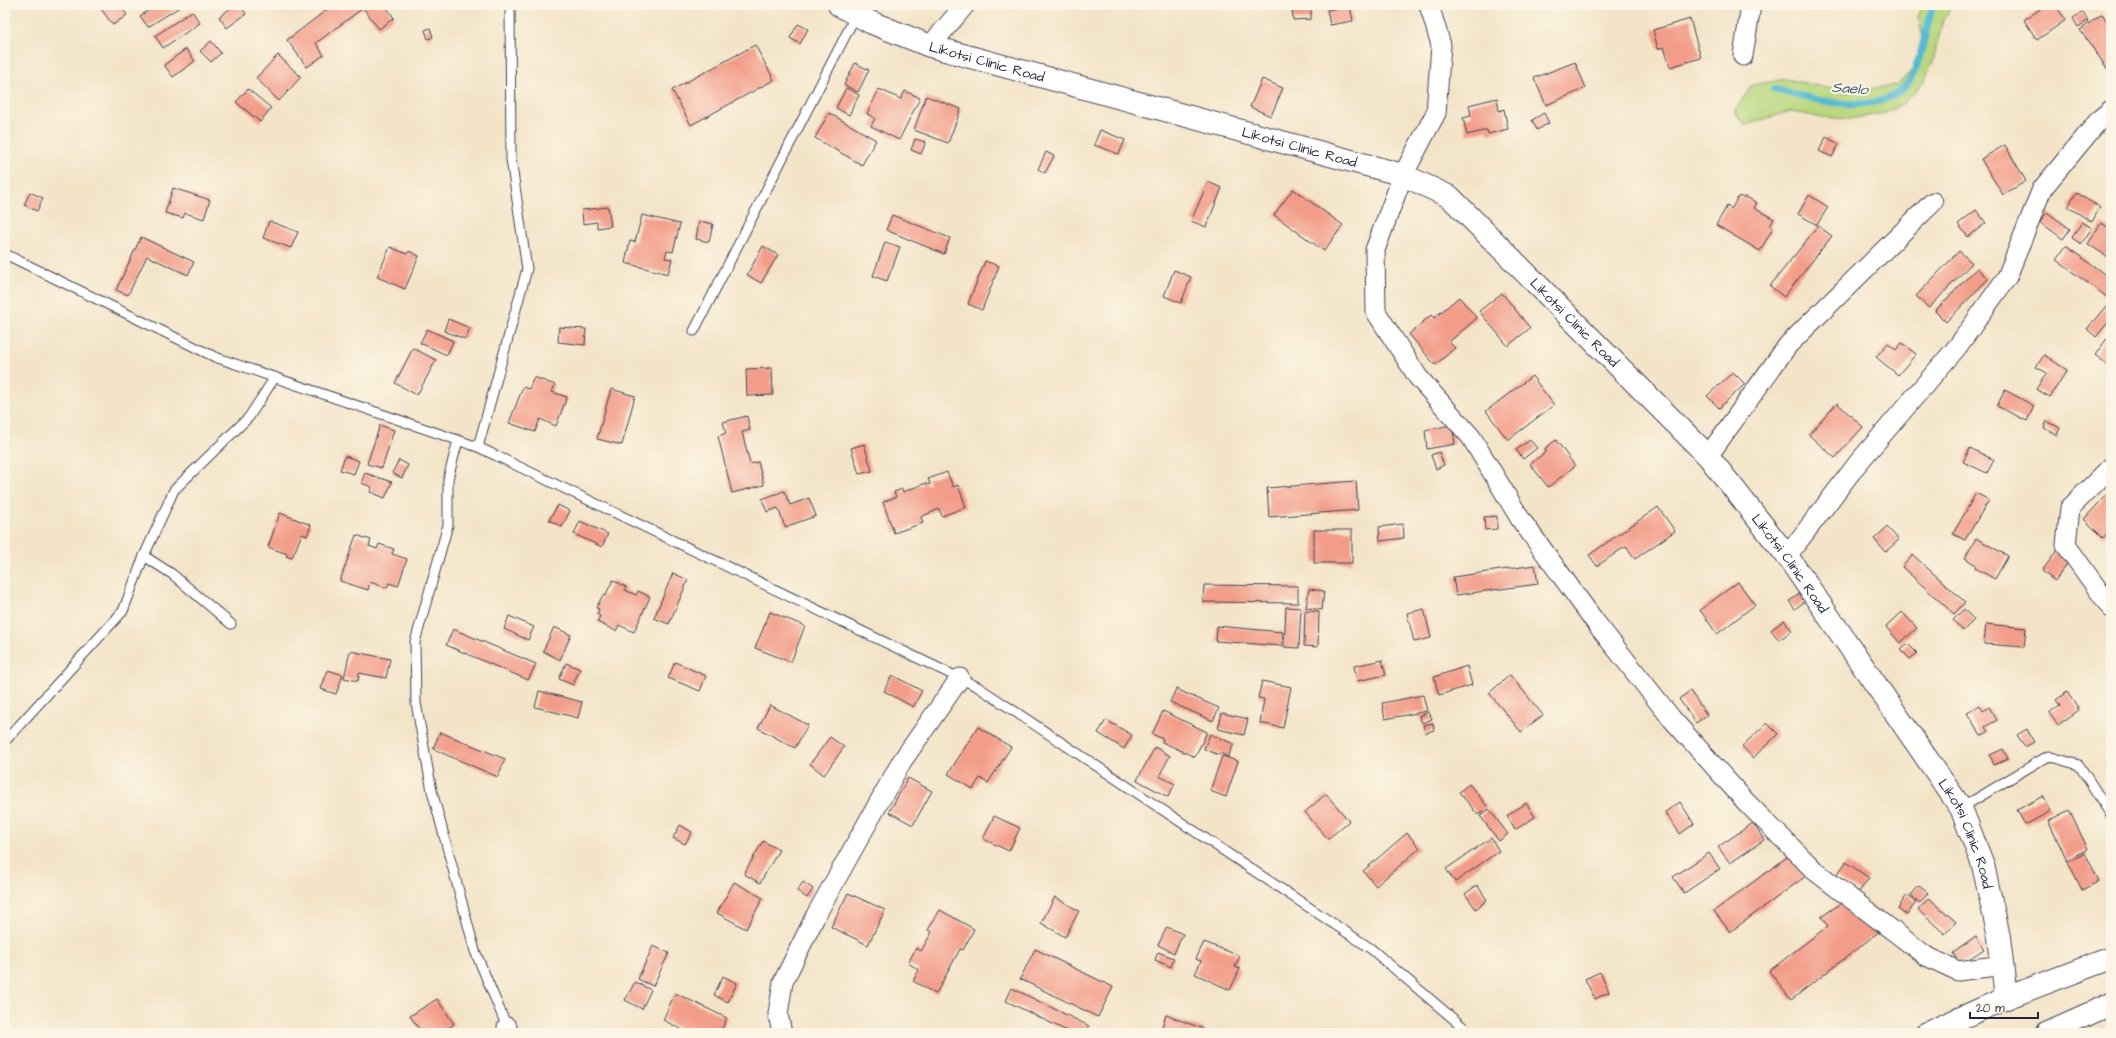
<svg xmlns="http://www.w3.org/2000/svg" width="2116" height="1038" font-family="'Architects Daughter',sans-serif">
	<rect width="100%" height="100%" fill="#fcf5e5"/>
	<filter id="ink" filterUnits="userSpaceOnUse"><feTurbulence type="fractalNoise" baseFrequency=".025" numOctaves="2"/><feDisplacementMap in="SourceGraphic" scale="8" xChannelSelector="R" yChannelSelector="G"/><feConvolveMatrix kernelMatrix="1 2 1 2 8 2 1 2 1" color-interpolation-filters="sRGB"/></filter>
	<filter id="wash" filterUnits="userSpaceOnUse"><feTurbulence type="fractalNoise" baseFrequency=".012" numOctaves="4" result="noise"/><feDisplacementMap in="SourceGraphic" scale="16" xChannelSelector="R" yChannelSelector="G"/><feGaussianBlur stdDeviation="0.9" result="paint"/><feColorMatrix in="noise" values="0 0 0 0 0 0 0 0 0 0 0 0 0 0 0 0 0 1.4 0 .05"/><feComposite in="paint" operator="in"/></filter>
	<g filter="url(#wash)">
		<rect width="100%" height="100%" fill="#f3e4c8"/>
		<polygon fill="#b8d77e" stroke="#6d7c5c" points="1921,5 1954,5 1943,20 1933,61 1924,82 1905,102 1886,113 1850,119 1818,117 1791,111 1745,125 1734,112 1752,85 1786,79 1846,92 1897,85 1916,66 1923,38 1918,16"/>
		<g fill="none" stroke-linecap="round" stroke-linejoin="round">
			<path stroke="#54bad2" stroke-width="7" d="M1774 89C1815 100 1894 124 1915 70 1923 49 1927 26 1933 5"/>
		</g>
		<g id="blocks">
			<g fill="#f29d89">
				<polygon points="98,5 120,5 127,15 113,25"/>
				<polygon points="157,5 183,5 148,27 140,16"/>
				<polygon points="235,5 240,5 246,14 227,28 219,17"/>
				<polygon points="333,5 385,5 394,18 379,29 363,8 316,43 324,55 307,67 287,40"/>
				<polygon points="1292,5 1315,5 1315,8 1311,8 1311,19 1293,20"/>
				<polygon points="2046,5 2055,5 2066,20 2037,40 2024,20"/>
				<polygon points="1350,6 1353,21 1330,25 1327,10"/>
				<polygon points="192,11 200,23 163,48 155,36"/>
				<polygon points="2083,12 2088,21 2078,27 2073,18"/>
				<polygon points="2102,14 2111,27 2111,74 2080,30"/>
				<polygon points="1690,19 1701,58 1670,67 1664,47 1658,49 1653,30"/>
				<polygon points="798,24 808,29 800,44 790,38"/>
				<polygon points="430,28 433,37 428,39 425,30"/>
				<polygon points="211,41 221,53 211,62 200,51"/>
				<polygon points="755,45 774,80 691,125 672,90"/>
				<polygon points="186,49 195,61 173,77 164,65"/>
				<polygon points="278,55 301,77 279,101 256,78"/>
				<polygon points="1575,62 1586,88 1546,105 1534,78"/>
				<polygon points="855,63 869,70 858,92 844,85"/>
				<polygon points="1262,79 1283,88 1271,116 1250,107"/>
				<polygon points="846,88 859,95 849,115 836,108"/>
				<polygon points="248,89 271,108 260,122 236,102"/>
				<polygon points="879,89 901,99 905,91 920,98 899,140 871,126 875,118 867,114"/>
				<polygon points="926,96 961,109 948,143 914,130"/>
				<polygon points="1497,98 1499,111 1504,109 1508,129 1488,134 1487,130 1467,135 1463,118 1471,116 1469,105"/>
				<polygon points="829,113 876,140 862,165 815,138"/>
				<polygon points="1544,113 1549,123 1537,130 1532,120"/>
				<polygon points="1100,130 1125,140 1119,154 1094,145"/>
				<polygon points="1826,137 1839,144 1832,157 1819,151"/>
				<polygon points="915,139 926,142 921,154 911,150"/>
				<polygon points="2005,145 2026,181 2003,195 1981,159"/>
				<polygon points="1046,152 1054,156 1045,173 1038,169"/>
				<polygon points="1208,182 1222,188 1206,227 1191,221"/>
				<polygon points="173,188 210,200 204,219 185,213 183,218 165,213"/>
				<polygon points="1293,189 1343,225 1324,251 1274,215"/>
				<polygon points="30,192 43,198 37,211 24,205"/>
				<polygon points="2076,193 2100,207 2092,222 2068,207"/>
				<polygon points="1809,195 1828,207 1817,225 1798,214"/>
				<polygon points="1739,196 1744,198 1745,196 1757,203 1754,208 1774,219 1770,226 1773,228 1760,251 1716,225 1727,206 1731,209"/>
				<polygon points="608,207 611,226 597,228 597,222 583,224 582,210"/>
				<polygon points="1976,210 1986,223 1968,237 1958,224"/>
				<polygon points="2047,212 2070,229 2063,239 2040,222"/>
				<polygon points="642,215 680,224 673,252 667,251 665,258 672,259 668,274 625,263 630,241 635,242"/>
				<polygon points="892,215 950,238 944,254 886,230"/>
				<polygon points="269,221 298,232 291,248 263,238"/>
				<polygon points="699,221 713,224 709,242 696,239"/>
				<polygon points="2082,222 2092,228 2081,244 2072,238"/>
				<polygon points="2101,223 2111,229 2111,259 2088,244"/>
				<polygon points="1818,226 1832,236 1784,297 1770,286"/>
				<polygon points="141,237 194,262 188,275 147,256 128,295 116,290"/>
				<polygon points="885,242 900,247 887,281 873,276"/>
				<polygon points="763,246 778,255 761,283 747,275"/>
				<polygon points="2066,246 2111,279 2111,300 2056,260"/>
				<polygon points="390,247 407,254 409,251 419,256 405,289 377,277"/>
				<polygon points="1959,251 1972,263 1929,308 1916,296"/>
				<polygon points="985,261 999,266 982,310 968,304"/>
				<polygon points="1977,268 1988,279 1946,322 1935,311"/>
				<polygon points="1174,270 1191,277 1181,303 1164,296"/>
				<polygon points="1502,293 1530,328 1508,346 1479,311"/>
				<polygon points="1459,297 1477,318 1449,342 1455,348 1435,365 1409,334 1431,315 1434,318"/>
				<polygon points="2106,306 2111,310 2111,319 2096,337 2087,329"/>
				<polygon points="448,319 470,328 465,339 444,331"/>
				<polygon points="559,327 586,329 585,345 558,342"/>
				<polygon points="427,329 453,341 447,355 420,343"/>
				<polygon points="2111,333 2111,361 2108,365 2095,355"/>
				<polygon points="1888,343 1896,350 1902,343 1916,354 1898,375 1876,357"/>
				<polygon points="413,348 436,360 417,395 395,383"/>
				<polygon points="2044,355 2067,370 2050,397 2036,389 2047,373 2036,367"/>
				<polygon points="772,368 773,395 747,396 746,369"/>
				<polygon points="1733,372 1745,384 1719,408 1707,396"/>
				<polygon points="1532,376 1554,405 1508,440 1486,411"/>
				<polygon points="534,377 555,385 552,392 567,397 556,426 540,419 535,432 509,423 523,387 529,389"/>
				<polygon points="611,389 635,396 622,445 597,439"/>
				<polygon points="2005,390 2034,406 2027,421 1997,406"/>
				<polygon points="1837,403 1863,427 1835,458 1809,435"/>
				<polygon points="747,416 750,430 742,432 750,464 758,462 764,485 732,493 718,436 726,433 723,422"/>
				<polygon points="2047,421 2060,428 2057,435 2044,428"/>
				<polygon points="380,425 394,430 382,468 367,464"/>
				<polygon points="1452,425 1455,444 1427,449 1425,430"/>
				<polygon points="1530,440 1537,448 1523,459 1516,450"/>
				<polygon points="1556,440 1575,466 1548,487 1530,464 1547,451 1544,449"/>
				<polygon points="864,444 872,471 859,474 851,448"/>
				<polygon points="1970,448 1994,460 1987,473 1963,462"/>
				<polygon points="1439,452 1444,465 1436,469 1431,455"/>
				<polygon points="345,456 359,461 354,474 340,470"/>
				<polygon points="399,460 408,465 402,478 392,473"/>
				<polygon points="947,472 953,487 958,485 966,507 942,516 939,509 921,517 923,523 894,533 883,502 896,497 894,492 902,489 903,492 926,483 927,485 930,484 928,479"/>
				<polygon points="365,473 392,482 385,498 370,492 372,487 361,483"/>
				<polygon points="1356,481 1358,510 1269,517 1267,488"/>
				<polygon points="2111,490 2111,529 2103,538 2084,519"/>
				<polygon points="784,491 790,505 809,498 816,516 785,527 778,508 767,512 762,499"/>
				<polygon points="1976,493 1989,500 1965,540 1953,534"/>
				<polygon points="558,505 570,511 562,527 549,520"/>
				<polygon points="1658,507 1675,531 1635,559 1626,546 1597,566 1589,555"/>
				<polygon points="280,513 311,525 307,536 302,534 292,558 286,556 287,554 268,547"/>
				<polygon points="1497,516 1497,529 1485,530 1484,517"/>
				<polygon points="580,521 608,534 602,547 574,534"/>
				<polygon points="1403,524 1404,538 1380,541 1379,527"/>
				<polygon points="1887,527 1899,540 1885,552 1874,539"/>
				<rect x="1314" y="530" width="38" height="33"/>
				<polygon points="356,535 371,540 369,546 377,549 379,544 394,549 392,554 407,559 398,586 389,583 387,588 370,582 368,590 340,581"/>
				<polygon points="1976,538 2008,556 1995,579 1975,568 1976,565 1965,558"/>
				<polygon points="2058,549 2071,558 2055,581 2042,571"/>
				<polygon points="1913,555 1965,602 1954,614 1902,567"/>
				<polygon points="1535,565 1538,584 1456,595 1453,577"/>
				<polygon points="673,573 688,580 669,624 654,618"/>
				<polygon points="613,580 626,587 625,590 636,595 638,591 650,597 634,632 619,625 616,631 597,622 600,616 597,614 599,609 596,608 603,595 605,596"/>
				<polygon points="1738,582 1755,605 1717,634 1700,610"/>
				<polygon points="1204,585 1298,586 1298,603 1203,602"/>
				<polygon points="1309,589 1324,591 1322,610 1306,608"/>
				<polygon points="1800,594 1805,601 1795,609 1789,601"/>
				<polygon points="1286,607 1301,608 1299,648 1284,647"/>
				<polygon points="1424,609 1431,638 1414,642 1407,613"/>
				<polygon points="1964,609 1974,620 1963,631 1953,620"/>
				<polygon points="1305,611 1319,612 1318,647 1304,646"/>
				<polygon points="770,612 805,626 791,662 755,648"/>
				<polygon points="1902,612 1917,628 1900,643 1886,627"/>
				<polygon points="509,616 534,627 528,640 504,629"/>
				<polygon points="1784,620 1792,631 1779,640 1771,630"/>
				<polygon points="1986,624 2026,628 2024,647 1984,644"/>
				<polygon points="1217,626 1283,632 1282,646 1216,641"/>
				<polygon points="554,627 571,635 560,660 543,651"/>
				<polygon points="453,629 536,664 528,680 446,645"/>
				<polygon points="1908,644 1917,653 1910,659 1901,650"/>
				<polygon points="350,651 390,659 386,678 359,673 358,681 344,678"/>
				<polygon points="1382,660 1386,675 1357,681 1354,666"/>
				<polygon points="675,662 706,676 700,691 668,678"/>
				<polygon points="566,663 580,669 573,685 559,679"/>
				<polygon points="1467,666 1472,685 1439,695 1434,677"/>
				<polygon points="328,670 343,675 336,694 321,689"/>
				<polygon points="892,675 922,691 913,707 884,691"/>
				<polygon points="1510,675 1543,715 1521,732 1489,693"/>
				<polygon points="1262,681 1291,687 1283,728 1260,723 1264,699 1258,698"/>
				<polygon points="1176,689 1219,708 1213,721 1170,702"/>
				<polygon points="539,691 582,702 578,718 535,707"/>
				<polygon points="1690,691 1707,715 1696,723 1679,699"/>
				<polygon points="2067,692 2079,710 2058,725 2049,713 2060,705 2056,700"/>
				<polygon points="1423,695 1427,711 1385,719 1382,703"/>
				<polygon points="770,705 808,725 795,748 758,728"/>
				<polygon points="1980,706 1983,711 1989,707 1997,720 1985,727 1988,732 1981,736 1967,713"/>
				<polygon points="1163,711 1207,732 1195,757 1162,742 1163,739 1152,734"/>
				<polygon points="1429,712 1432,719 1422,723 1419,716"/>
				<polygon points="1222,713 1248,719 1244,735 1218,729"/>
				<polygon points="1106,720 1132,735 1124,749 1098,733"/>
				<polygon points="1433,723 1434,730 1425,733 1423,725"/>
				<polygon points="1767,723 1778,734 1753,758 1742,746"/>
				<polygon points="978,727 1011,747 988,783 980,778 973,789 948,774"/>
				<polygon points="2027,729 2034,742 2025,747 2017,735"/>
				<polygon points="440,732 505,759 498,777 433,749"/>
				<polygon points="1210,734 1234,744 1228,757 1220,753 1219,755 1204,749"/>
				<polygon points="830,737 844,747 824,775 810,764"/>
				<polygon points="1155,747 1170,756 1159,776 1175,784 1168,797 1137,780"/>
				<polygon points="2003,749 2008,759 1994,765 1990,755"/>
				<polygon points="1222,756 1238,761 1226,797 1210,791"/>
				<polygon points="908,778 932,791 913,825 889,812"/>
				<polygon points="1469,784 1487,806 1478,815 1459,792"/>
				<polygon points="1326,794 1349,821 1328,839 1305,812"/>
				<polygon points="2043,796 2051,811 2025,825 2017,810"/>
				<polygon points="1680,802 1694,824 1680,834 1665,812"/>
				<polygon points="1526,803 1535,817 1515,830 1507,816"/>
				<polygon points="1489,809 1508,834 1499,841 1480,816"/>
				<polygon points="2069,810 2088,849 2067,860 2048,821"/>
				<polygon points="994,816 1020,828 1009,851 983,839"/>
				<polygon points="1753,823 1764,840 1730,863 1718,847"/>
				<polygon points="680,825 692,832 685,844 673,838"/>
				<polygon points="1407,833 1420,848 1376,886 1363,871"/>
				<polygon points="1491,838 1499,851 1455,882 1446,869"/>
				<polygon points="763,841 779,850 760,883 744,874"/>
				<polygon points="1798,849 1814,870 1730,932 1714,911"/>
				<polygon points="1709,853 1720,869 1684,893 1673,877"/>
				<polygon points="2085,853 2099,881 2082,890 2068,862"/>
				<polygon points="1846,862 1869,878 1859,892 1836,876"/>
				<polygon points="734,882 763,898 746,929 717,913"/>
				<polygon points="803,882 813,889 807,898 797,891"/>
				<polygon points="1477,885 1487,900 1476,909 1465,894"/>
				<polygon points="1919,886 1928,893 1920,903 1911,895"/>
				<polygon points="848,893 885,910 868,945 831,927"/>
				<polygon points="1853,895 1893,921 1791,1000 1769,971 1828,926 1821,917"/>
				<polygon points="1907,895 1916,902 1907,915 1898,908"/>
				<polygon points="1055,897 1079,911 1065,937 1041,923"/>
				<polygon points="1929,898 1956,922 1945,934 1918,910"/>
				<polygon points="940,910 974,929 963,950 960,949 936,994 913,981 919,970 908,963 916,948 921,951 932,932 928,930"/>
				<polygon points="1167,927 1183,934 1174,953 1158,945"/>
				<polygon points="1976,937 1984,949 1960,965 1953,953"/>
				<polygon points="1204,942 1240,956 1235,967 1240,969 1230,990 1195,974 1201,961 1196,959"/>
				<polygon points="653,946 669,953 653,986 638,979"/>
				<polygon points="1035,949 1113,987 1098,1017 1020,979"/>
				<polygon points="1158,952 1174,958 1171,967 1155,960"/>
				<polygon points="1600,972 1609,992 1595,999 1585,979"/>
				<polygon points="723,976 737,983 728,1002 714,995"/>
				<polygon points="635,982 651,990 642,1009 625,1000"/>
				<polygon points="1012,988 1089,1026 1086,1033 1071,1033 1006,1001"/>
				<polygon points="675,993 727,1018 720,1033 689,1033 663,1020"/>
				<polygon points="437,999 454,1024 442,1033 422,1033 410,1016"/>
				<polygon points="1166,1015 1204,1029 1203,1033 1166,1033 1161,1030"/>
			</g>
		</g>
	</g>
	<g filter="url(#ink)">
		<use href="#blocks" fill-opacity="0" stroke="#413f50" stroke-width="1"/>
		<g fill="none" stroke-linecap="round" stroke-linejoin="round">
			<g stroke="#413f50" stroke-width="11">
				<g id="lane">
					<polyline points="5,254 215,357 478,447 978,687 1370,948 1470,1033"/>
					<polyline points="694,331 856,15"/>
					<polyline points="458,440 448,479 448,525 415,642 416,703 432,791 475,951 507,1027"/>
					<polyline points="478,447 527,269 511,159 510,5"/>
					<polyline points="144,556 172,574 231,624"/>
					<polyline points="5,741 123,611 144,556 174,490 249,417 275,377"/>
					<polyline points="1961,808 2048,756 2079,765 2111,815"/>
				</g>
			</g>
			<g stroke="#413f50" stroke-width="21">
				<g id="street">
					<polyline points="1429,5 1441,45 1436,113 1403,175 1375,250 1376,312 1418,377 1471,437 1521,520 1596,623 1672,719 1746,802 1815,871 1926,956 1958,971 2003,965"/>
					<polyline points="930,46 965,5"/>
					<polyline points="1743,56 1751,5"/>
					<polyline points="1708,456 1788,345 1933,202"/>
					<polyline points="2111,467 2070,508 2066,545 2111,608"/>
					<polyline points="1787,556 1858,463 1958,346 2007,277 2042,189 2100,119 2111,110"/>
					<polyline points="507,1027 508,1033"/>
					<polyline points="782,1033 778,1014 783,982 816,915 902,761 960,678"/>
				</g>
			</g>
			<g stroke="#413f50" stroke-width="24">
				<g id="secondary">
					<path id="s1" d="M839 5 870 22 930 46 1403 175 1450 197 1708 456 1787 556 1961 808 1983 865 1999 937 2006 998"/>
					<polyline points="1927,1033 2006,998 2111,958"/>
				</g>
			</g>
			<g stroke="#413f50" stroke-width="24">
				<polyline id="primary" points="2046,1033 2111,1004"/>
			</g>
			<use href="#lane" stroke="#fff" stroke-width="9"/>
			<use href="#street" stroke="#fff" stroke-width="19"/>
			<use href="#secondary" stroke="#fff" stroke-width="22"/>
			<use href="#primary" stroke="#fff" stroke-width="22"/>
		</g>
	</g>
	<g text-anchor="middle" stroke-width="4" stroke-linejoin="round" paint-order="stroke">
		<g font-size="14" fill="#22223b" stroke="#fcf5e5">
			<text dy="5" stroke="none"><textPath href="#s1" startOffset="159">Likotsi Clinic Road</textPath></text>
			<text dy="5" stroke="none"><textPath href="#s1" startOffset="483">Likotsi Clinic Road</textPath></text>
			<text dy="5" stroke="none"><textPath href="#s1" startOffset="819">Likotsi Clinic Road</textPath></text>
			<text dy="5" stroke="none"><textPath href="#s1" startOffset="1143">Likotsi Clinic Road</textPath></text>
			<text dy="5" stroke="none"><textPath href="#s1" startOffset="1467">Likotsi Clinic Road</textPath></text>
		</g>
		<g font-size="15" font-style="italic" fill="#345770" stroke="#fcf5e5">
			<text transform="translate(1850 88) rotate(4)" y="5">Saelo</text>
		</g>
	</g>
	<rect width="2116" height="1038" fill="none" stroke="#fcf5e5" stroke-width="20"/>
	<path d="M1970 1012v6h68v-6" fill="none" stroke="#22223b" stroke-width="2"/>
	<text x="1976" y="1012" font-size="12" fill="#22223b" stroke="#fcf5e5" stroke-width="3" paint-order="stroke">20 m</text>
</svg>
